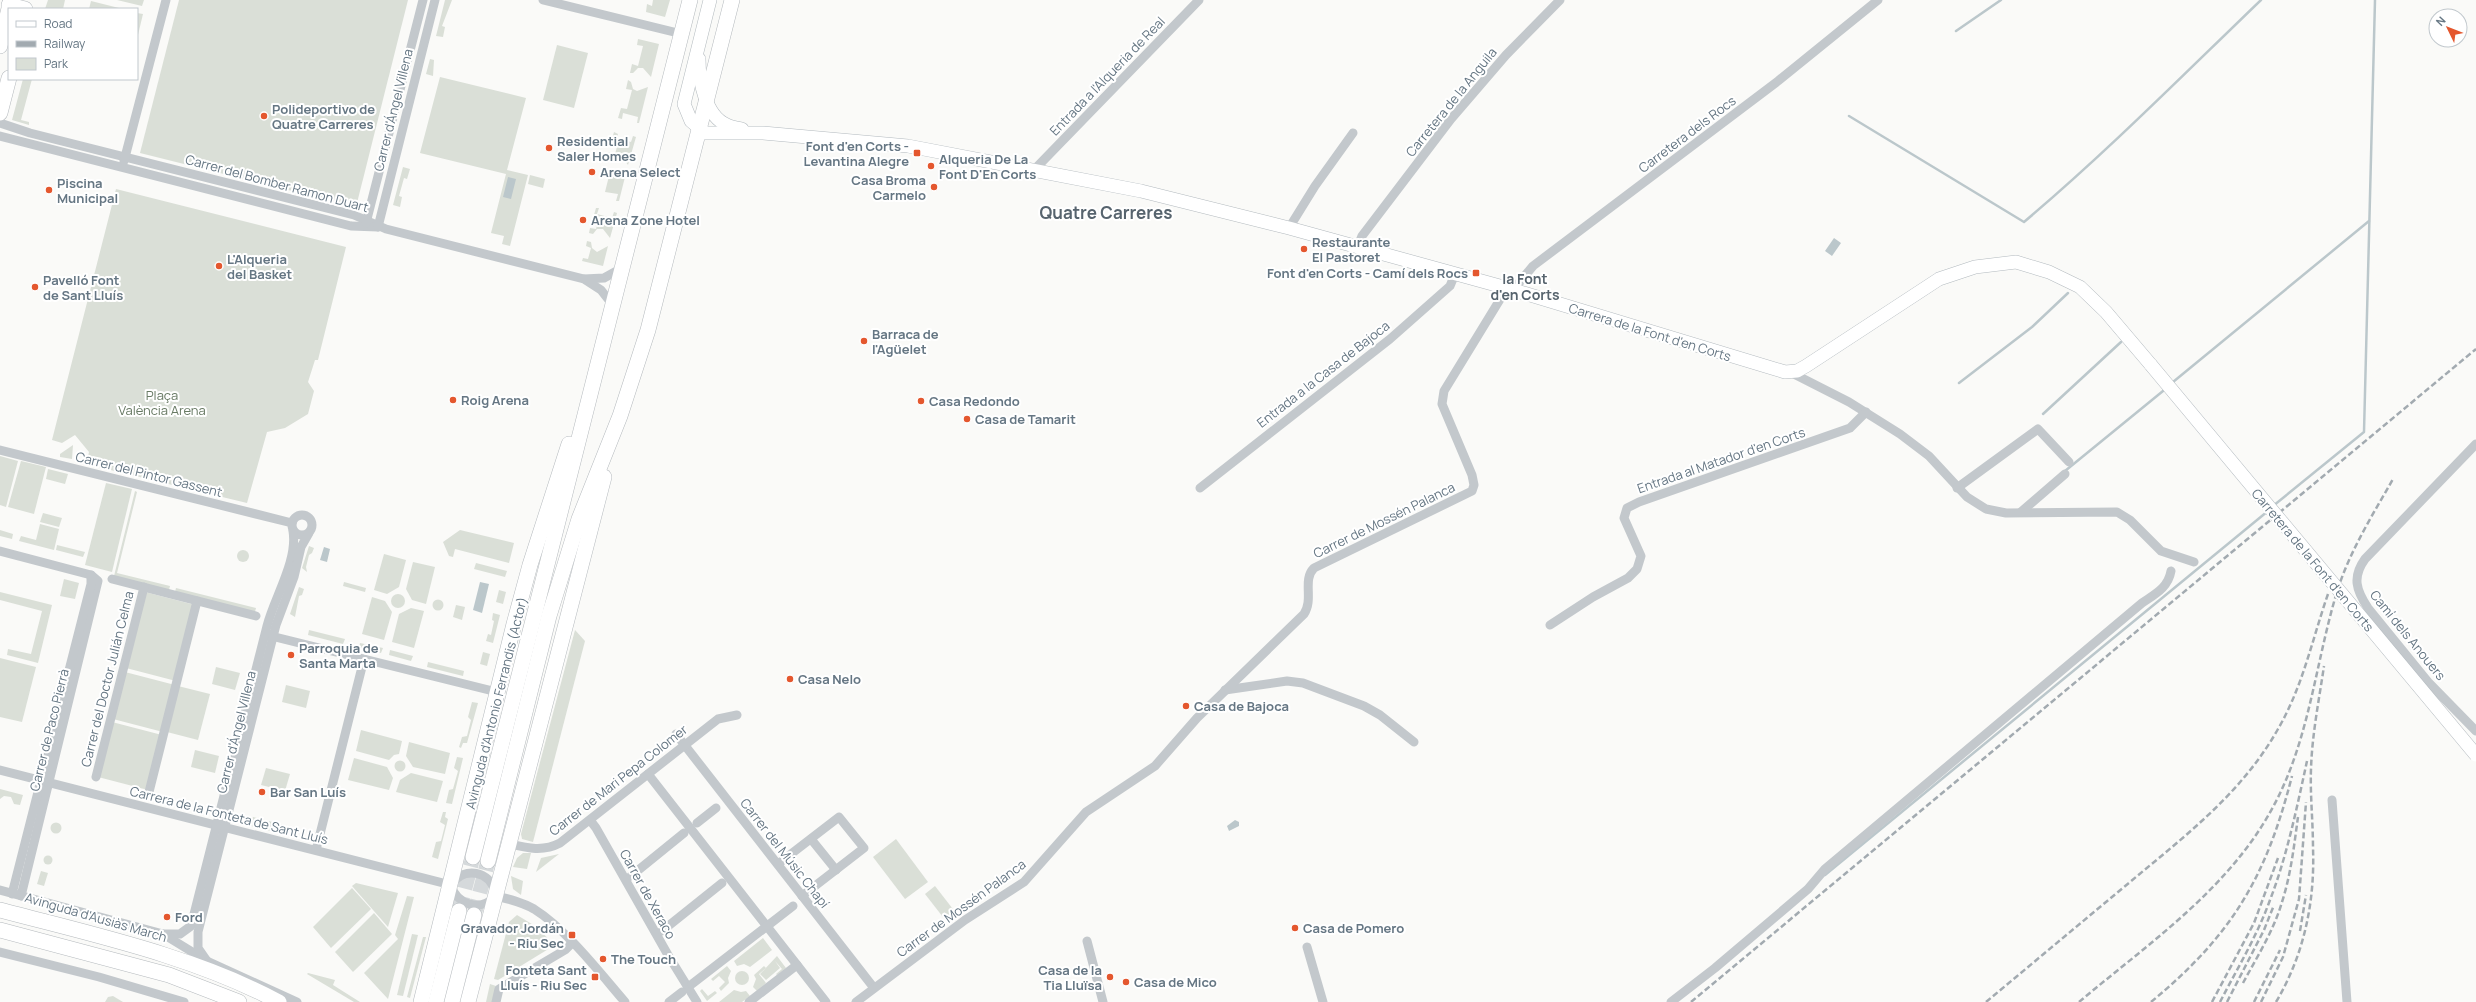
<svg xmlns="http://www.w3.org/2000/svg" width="2476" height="1002" font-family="Manrope,sans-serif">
	<rect width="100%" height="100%" fill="#fafaf8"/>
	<g fill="#dadfd7">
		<polygon points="48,0 65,0 63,9 45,9"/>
		<polygon points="117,0 144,0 142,6"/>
		<polygon points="179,0 408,0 356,207 140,153"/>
		<polygon points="445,0 452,0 442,26 445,27 443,37 436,36"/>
		<polygon points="653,0 670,0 665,17 646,12 647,4 652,6"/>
		<polygon points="91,1 123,9 89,9"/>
		<polygon points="137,13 143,14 137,39"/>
		<polygon points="638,39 659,44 651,77 643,68 638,68 633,73 630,73 632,64 638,66 643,46 637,45"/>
		<polygon points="557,45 588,53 574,108 543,100"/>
		<polygon points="430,59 434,60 433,76 426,74"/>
		<polygon points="440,77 526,98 507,170 528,175 510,246 502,244 504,236 491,233 506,174 420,153"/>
		<polygon points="23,79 32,79 21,120 29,122 29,125 12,120"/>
		<polygon points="628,80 631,82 633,89 637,91 648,87 639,123 637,123 638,117 623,113 622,119 618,118 621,108 627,109 632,90 626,89"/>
		<polygon points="614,132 618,134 617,138 631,142 633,136 636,137 628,165 621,155 615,156 611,160 607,159 609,152 615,154 619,140 612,139"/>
		<polygon points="403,167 410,169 407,179 404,178 399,196 402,197 400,207 393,205"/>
		<polygon points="605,168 609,169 610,174 615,178 626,173 619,201 616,201 618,194 605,192 609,176 603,175"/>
		<polygon points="530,175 545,179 543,188 528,184"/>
		<polygon points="116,189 346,247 318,360 315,360 308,382 314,391 308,414 285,428 267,432 247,503 90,465 87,460 89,452 75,435 62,443 52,440"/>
		<polygon points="596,208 599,208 597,214 612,218 614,212 617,213 610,238 603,229 597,229 593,234 589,233 590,228 596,229 599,217 594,215"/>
		<polygon points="587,241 591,242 592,248 597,252 608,246 603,266 582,261 583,258 588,259 591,248 586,246"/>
		<polygon points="73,445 72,459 60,457 60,454"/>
		<polygon points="0,456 18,461 6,507 0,505"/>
		<polygon points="21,461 46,467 34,514 8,507"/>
		<polygon points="48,469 68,474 65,484 46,479"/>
		<polygon points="106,483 132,489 112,572 85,565"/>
		<polygon points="135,491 137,492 117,573 170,586 169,590 114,576"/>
		<polygon points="43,513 62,518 59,527 40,522"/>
		<polygon points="40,524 59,529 54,550 19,541 21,536 36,540"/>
		<polygon points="0,530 13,534 12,539 0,536"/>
		<polygon points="460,530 514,543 509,563 455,549 453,557 449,556 443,542"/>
		<polygon points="57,545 85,552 83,557 56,550"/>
		<polygon points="309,546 314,548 312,553 309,555 306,567 307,572 302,568"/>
		<circle cx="243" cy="556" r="6"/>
		<polygon points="384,554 406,560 399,587 387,594 374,590"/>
		<polygon points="413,562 435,567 426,604 412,600 406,589"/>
		<polygon points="476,563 507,571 505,577 474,569"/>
		<polygon points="64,579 79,583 75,599 60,596"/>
		<polygon points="344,582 366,588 365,592 343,586"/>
		<polygon points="299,587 304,589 302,595 299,596 295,617 290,614"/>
		<polygon points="176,588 256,608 255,612 175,592"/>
		<polygon points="499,590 506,592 503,604 496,602"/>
		<polygon points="0,592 52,605 38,663 7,655 8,649 31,654 42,611 0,600"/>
		<polygon points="145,592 195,605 176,681 126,668"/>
		<circle cx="398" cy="601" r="7"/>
		<polygon points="372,597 385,601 392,612 384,640 362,634"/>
		<circle cx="438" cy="605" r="5.5"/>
		<polygon points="456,605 465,607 462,620 453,617"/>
		<polygon points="411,608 424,611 414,648 392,642 399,614"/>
		<polygon points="493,613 500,615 493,643 486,641 488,634 491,635 494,621 492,620"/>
		<polygon points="309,630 345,639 343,644 308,635"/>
		<polygon points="575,630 585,641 533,842 522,839 521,834"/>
		<polygon points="360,643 383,648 381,653 359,648"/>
		<polygon points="390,650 413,656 411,661 389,655"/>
		<polygon points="483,652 490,654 487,666 480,664"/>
		<polygon points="0,658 36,667 22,722 0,717"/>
		<polygon points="428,662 464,671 463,676 427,667"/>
		<polygon points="216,667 240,673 235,690 212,684"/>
		<polygon points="125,672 175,685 163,732 113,719"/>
		<polygon points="286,685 310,691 306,708 282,702"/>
		<polygon points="178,686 210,694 198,740 167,732"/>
		<polygon points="472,702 478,703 467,743 463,743 461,748 459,747 462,737 467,736 471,720 468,717"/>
		<polygon points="112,722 162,735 148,790 98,777"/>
		<polygon points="361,730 402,741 399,754 394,755 389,760 356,751"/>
		<polygon points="409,742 450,753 445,774 413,767 406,756"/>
		<polygon points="195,750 219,756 215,773 191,767"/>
		<polygon points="457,757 463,758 452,804 446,803 449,790 453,789 458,771 454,768"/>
		<polygon points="354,758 387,767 393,778 389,790 348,780"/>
		<circle cx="400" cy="766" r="5.5"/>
		<polygon points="266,768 290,774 285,791 261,785"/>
		<polygon points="411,773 443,781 437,802 396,792 400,780"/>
		<polygon points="0,789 23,795 20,805 14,804 11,797 4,796 0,799"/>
		<polygon points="443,812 446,812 445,817 448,819 438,859 432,857 436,842 441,841 445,825 440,822"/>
		<polygon points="253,817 284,825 275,832 251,826"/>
		<circle cx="56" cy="828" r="5.5"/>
		<polygon points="896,839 928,882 905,899 873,857"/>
		<polygon points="523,853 531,853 527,869 513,867 517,858"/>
		<polygon points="559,854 536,872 541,858"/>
		<circle cx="48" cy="860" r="4.5"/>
		<polygon points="41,871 48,873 44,886 37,884"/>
		<polygon points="511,876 523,881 521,895 513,889"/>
		<polygon points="356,883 398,893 388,927 352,886"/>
		<polygon points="935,886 956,913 946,921 925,894"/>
		<polygon points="352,888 371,909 331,948 313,927"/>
		<polygon points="407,896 414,897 388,999 364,973 398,939 395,935"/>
		<polygon points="374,913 392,934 353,972 335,952"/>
		<polygon points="517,915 535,926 555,945 498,980 494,979 509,922"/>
		<polygon points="412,934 418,935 403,996 397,995"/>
		<polygon points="423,937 426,937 410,998 407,997"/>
		<polygon points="763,938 772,950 750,967 744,964 737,966 734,961"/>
		<polygon points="777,956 786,968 777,975 776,974 782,969 775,961 780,968 766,980 760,974"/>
		<polygon points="727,966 731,971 728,978 729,983 721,991 719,988 725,982 719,976 713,981 711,979"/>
		<polygon points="764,966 766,968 759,974 766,983 757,991 753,987 756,979 754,975"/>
		<circle cx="742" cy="978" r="7"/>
		<polygon points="308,973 335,980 333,985 360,1002 354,1002 307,974"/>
		<polygon points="490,984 496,986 492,1002 486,1002"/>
		<polygon points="702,989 708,996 715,991 717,993 707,1001 700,991"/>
		<polygon points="734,990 741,992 746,991 750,996 742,1002 719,1002"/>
		<polygon points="113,996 123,1002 105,1002 108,997"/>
	</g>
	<g fill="#bbc7cb">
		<polygon points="508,177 516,179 511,199 503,197"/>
		<polygon points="1834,238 1841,243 1832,256 1825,251"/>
		<polygon points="324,547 330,549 327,562 320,560"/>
		<polygon points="480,582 489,584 482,613 473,610"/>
		<polygon points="1235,820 1239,822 1239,826 1229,831 1227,826"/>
	</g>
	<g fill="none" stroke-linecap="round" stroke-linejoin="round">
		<g stroke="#bbc7cb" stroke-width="2.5">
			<polyline points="1956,31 2001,0"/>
			<path d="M1849 116 2024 222C2107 152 2183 75 2261 0"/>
			<polyline points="2173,382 2369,221"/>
			<polyline points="1959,383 2032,327 2068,293"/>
			<polyline points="2043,414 2121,342"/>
			<polyline points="2065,471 2163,391"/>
			<polyline points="2273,506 2364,432 2375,0"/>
			<polyline points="1825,875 2268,511"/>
		</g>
		<g stroke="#d5d9db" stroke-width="15" stroke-dasharray="15 8" stroke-linecap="butt">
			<polyline points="459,911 473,857"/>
			<polyline points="474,915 488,861"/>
		</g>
		<g stroke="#b3babf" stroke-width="14">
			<g id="secondary">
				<polyline points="710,0 684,104 691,121 705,133 763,133 908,146 1141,191 1289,228 1507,288 1785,372 1797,371 1806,366 1939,279 1975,267 2016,262 2049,272 2080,287 2106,312 2151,365"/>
				<path d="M699 59C699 80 705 116 727 125 731 127 737 128 742 129"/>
			</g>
		</g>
		<g stroke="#b5babe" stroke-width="16">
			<g id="primary">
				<polyline points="9,5 25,9"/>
				<polyline points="0,46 11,0"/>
				<polyline points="0,113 9,78"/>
				<polyline points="473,857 690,0"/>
				<polyline points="488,861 549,616 579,519 620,416 648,330 732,0"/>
				<path d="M0 910C94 935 193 956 279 1002"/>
				<polyline points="0,930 169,975 239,1002"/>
				<polyline points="421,1002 514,624 530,565 569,444"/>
				<polyline points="436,1002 459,911"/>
				<polyline points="452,1002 474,915"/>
				<polyline points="468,1002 604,477"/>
			</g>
		</g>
		<g stroke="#c3c8cc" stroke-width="9">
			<polyline points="543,0 682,34"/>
			<polyline points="0,123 30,133 354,215 386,229 584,279 601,290 612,304"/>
			<polyline points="0,136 351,226 378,227"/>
			<polyline points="124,161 166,0"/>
			<polyline points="1033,171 1199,0"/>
			<polyline points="366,223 423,0"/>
			<polyline points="378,227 435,0"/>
			<polyline points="1289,228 1315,186 1353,133"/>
			<polyline points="1358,246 1362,236 1451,119 1506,55 1560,0"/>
			<polyline points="584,279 604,278 622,268"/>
			<polyline points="1513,290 1533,266 1778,81 1878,0"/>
			<polyline points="1790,372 1849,402 1900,434 1929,456 1967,497 1986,509 2006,513 2117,512 2130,520 2161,551 2194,562"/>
			<path d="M2476 444 2365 559C2352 577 2356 590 2368 608L2429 683 2476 731"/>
			<polyline points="0,450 292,523"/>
			<polyline points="1200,488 1390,339 1450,286 1455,274"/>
			<polyline points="1957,488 2038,429 2069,462"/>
			<polyline points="2021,512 2065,474"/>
			<circle cx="302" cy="525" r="10"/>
			<polyline points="0,551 91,575 98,581 21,896"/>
			<polyline points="112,579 256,616"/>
			<polyline points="1550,625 1593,597 1628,578 1637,569 1641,556 1624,518 1627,508 1639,502 1850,428 1866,412"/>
			<polyline points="267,635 497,692"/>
			<polyline points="1225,690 1287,681 1303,683 1364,706 1380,715 1414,742"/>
			<polyline points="676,734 874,988"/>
			<polyline points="0,770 451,885"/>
			<polyline points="648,774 826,1002"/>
			<polyline points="96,777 144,587"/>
			<polyline points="149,792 197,601"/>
			<polyline points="2332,800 2347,1002"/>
			<polyline points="590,820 596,828 668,955 697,1002"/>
			<polyline points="697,823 716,808"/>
			<polyline points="811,839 836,870"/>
			<path d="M510 844C527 848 543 852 560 843L718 719 737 715"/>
			<polyline points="316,850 364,659"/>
			<polyline points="778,864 839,817 864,848 802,896"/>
			<polyline points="631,876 684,833"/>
			<path d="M452 884C464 866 490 871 495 892"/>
			<path d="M451 885C457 905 480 912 495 897"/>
			<polyline points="0,890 163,934 207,961 297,1002"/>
			<polyline points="12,894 91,584 91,575"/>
			<path d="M496 896C509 899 522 902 534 909 566 929 600 973 625 1002"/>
			<polyline points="662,931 722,883"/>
			<path d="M163 934H180L191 926C217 826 242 726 267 626 274 598 298 561 293 531"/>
			<polyline points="1087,941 1103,1002"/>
			<polyline points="1307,947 1323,1002"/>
			<polyline points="0,952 99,977 184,1002"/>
			<polyline points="207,961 198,948 198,932 276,625 294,577 301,547 309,533"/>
			<polyline points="692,984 793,906"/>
			<polyline points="496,1002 499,989 565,950 572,943"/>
			<polyline points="669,1002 682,992"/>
			<polyline points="749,1002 797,965"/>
			<path d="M856 1002 965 920 1024 882 1086 812 1155 766 1197 718 1304 614C1314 599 1302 580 1314 568L1472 491 1474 485 1472 475 1442 404 1444 391 1507 288"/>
			<path d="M1671 1002 1715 968 1808 889 1825 869 2142 603C2155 594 2168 588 2171 571"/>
		</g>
		<use href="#secondary" stroke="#fff" stroke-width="13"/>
		<use href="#primary" stroke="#fff" stroke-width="15"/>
		<g stroke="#a2aab0" stroke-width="2.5" stroke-dasharray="6 3" stroke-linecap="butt">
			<polyline points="2300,931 2306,895"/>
			<path d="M2243 983C2257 957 2274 930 2282 902 2291 874 2294 846 2298 817"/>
			<polyline points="1691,1002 2476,349"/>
			<path d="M1986 1002C2034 962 2082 922 2130 882 2185 836 2242 793 2278 729 2303 686 2312 640 2328 594"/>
			<path d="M2079 1002C2149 943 2229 889 2273 807 2309 741 2315 666 2336 595 2348 554 2372 516 2393 479"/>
			<path d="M2151 1002C2232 935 2266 878 2292 776"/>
			<polyline points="2212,1002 2254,923 2278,858"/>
			<path d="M2220 1002C2237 969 2257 936 2270 900 2287 856 2297 807 2307 761"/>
			<polyline points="2227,1002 2264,930 2274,905"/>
			<polyline points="2254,1002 2280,950"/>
			<polyline points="2261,1002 2283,957 2299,899 2306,802"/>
			<path d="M2276 1002C2304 955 2315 902 2313 848 2313 821 2310 795 2311 769 2312 735 2319 700 2324 666"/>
		</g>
		<g stroke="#b3babf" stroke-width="14" stroke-linecap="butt">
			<polyline id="secondary-bridge" points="2151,365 2476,755"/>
		</g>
		<use href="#secondary-bridge" stroke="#fff" stroke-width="13"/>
	</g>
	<g fill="#e4572e" stroke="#fff" stroke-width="1.5">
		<circle cx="264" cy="116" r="4"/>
		<circle cx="549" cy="148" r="4"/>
		<rect x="913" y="149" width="8" height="8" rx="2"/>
		<circle cx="931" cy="166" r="4"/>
		<circle cx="592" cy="172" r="4"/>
		<circle cx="934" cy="187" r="4"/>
		<circle cx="49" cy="190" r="4"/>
		<circle cx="583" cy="220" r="4"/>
		<circle cx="1304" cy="249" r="4"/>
		<circle cx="219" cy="266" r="4"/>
		<rect x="1472" y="269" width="8" height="8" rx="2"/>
		<circle cx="35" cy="287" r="4"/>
		<circle cx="864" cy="341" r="4"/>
		<circle cx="453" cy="400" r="4"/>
		<circle cx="921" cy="401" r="4"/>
		<circle cx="967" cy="419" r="4"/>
		<circle cx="291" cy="655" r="4"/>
		<circle cx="790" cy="679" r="4"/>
		<circle cx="1186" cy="706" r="4"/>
		<circle cx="262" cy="792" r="4"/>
		<circle cx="167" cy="917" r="4"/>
		<circle cx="1295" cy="928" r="4"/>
		<rect x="568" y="931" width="8" height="8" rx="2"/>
		<circle cx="603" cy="959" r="4"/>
		<rect x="591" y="973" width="8" height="8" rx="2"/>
		<circle cx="1110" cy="977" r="4"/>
		<circle cx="1126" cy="982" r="4"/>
	</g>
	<g text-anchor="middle" stroke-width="4" stroke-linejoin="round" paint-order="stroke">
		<g font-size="13" fill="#657683" stroke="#fff">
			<text transform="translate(1107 76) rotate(-46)" y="5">Entrada a l'Alqueria de Real</text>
			<text transform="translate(1451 102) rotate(-51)" y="5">Carretera de la Anguila</text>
			<text transform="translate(393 110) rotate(-76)" y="5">Carrer d'Ángel Villena</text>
			<text transform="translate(1687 134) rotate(-37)" y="5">Carretera dels Rocs</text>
			<text transform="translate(277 183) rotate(15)" y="5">Carrer del Bomber Ramon Duart</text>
			<text transform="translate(1650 332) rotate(17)" y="5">Carrera de la Font d'en Corts</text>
			<text transform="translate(1323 374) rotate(-38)" y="5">Entrada a la Casa de Bajoca</text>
			<text transform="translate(1721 460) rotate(-19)" y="5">Entrada al Matador d'en Corts</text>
			<text transform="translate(149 474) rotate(14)" y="5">Carrer del Pintor Gassent</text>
			<text transform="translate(1384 520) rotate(-26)" y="5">Carrer de Mossén Palanca</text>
			<text transform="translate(2313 560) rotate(50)" y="5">Carretera de la Font d'en Corts</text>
			<text transform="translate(2408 635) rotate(51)" y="5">Camí dels Anouers</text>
			<text transform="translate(107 679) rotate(-76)" y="5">Carrer del Doctor Julián Celma</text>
			<text transform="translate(496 703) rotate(-76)" y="5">Avinguda d'Antonio Ferrandis (Actor)</text>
			<text transform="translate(49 730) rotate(-76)" y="5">Carrer de Paco Pierrà</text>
			<text transform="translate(236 732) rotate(-76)" y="5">Carrer d'Ángel Villena</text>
			<text transform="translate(618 780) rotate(-38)" y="5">Carrer de Mari Pepa Colomer</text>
			<text transform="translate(229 815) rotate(14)" y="5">Carrera de la Fonteta de Sant Lluís</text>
			<text transform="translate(785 853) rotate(52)" y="5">Carrer del Músic Chapí</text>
			<text transform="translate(648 894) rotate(61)" y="5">Carrer de Xeraco</text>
			<text transform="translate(961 908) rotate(-36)" y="5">Carrer de Mossén Palanca</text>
			<text transform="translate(96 917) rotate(16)" y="5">Avinguda d'Ausiàs March</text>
		</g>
		<g font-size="13" font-weight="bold" fill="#657683" stroke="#fff" text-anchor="start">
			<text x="272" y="114">Polideportivo de<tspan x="272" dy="15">Quatre Carreres</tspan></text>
			<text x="557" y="146">Residential<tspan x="557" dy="15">Saler Homes</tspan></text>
			<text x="909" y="151" text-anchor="end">Font d'en Corts -<tspan x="909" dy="15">Levantina Alegre</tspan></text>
			<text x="939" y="164">Alqueria De La<tspan x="939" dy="15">Font D'En Corts</tspan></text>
			<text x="600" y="177">Arena Select</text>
			<text x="926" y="185" text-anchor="end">Casa Broma<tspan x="926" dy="15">Carmelo</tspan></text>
			<text x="57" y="188">Piscina<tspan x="57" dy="15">Municipal</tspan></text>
			<text x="591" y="225">Arena Zone Hotel</text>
			<text x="1312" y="247">Restaurante<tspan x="1312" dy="15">El Pastoret</tspan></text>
			<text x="227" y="264">L'Alqueria<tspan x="227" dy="15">del Basket</tspan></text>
			<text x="1468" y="278" text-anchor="end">Font d'en Corts - Camí dels Rocs</text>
			<text x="43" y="285">Pavelló Font<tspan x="43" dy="15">de Sant Lluís</tspan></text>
			<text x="872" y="339">Barraca de<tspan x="872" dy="15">l'Agüelet</tspan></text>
			<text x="461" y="405">Roig Arena</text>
			<text x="929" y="406">Casa Redondo</text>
			<text x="975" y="424">Casa de Tamarit</text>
			<text x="299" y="653">Parroquia de<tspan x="299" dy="15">Santa Marta</tspan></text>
			<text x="798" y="684">Casa Nelo</text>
			<text x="1194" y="711">Casa de Bajoca</text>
			<text x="270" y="797">Bar San Luís</text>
			<text x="175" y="922">Ford</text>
			<text x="564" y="933" text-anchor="end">Gravador Jordán<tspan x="564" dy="15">- Riu Sec</tspan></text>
			<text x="1303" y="933">Casa de Pomero</text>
			<text x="611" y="964">The Touch</text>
			<text x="587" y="975" text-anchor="end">Fonteta Sant<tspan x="587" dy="15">Lluís - Riu Sec</tspan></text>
			<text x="1102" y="975" text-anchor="end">Casa de la<tspan x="1102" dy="15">Tia Lluïsa</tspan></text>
			<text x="1134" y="987">Casa de Mico</text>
		</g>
		<g font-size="13" fill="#687a64" stroke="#fff">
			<text x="162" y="400">Plaça<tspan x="162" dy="15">València Arena</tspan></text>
		</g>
		<g font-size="14" font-weight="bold" fill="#57646e" stroke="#fff">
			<text x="1525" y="284">la Font<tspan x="1525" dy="16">d'en Corts</tspan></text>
		</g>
		<g font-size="17" font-weight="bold" fill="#57646e" stroke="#fff">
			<text x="1106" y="219">Quatre Carreres</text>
		</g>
	</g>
	<rect x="8" y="8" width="130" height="72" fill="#ffffff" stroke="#c1c8cd"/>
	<rect x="16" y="21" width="20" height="6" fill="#ffffff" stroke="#c1c8cd"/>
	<text x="44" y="28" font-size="12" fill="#657683">Road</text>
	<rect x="16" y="41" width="20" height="6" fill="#a2aab0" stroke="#c1c8cd"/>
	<text x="44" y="48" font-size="12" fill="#657683">Railway</text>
	<rect x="16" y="58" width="20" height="12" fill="#dadfd7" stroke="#c1c8cd"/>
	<text x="44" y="68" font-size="12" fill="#657683">Park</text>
	<g transform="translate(2448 28) rotate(313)"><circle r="19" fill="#ffffff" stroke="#c1c8cd"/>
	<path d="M0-3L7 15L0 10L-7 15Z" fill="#e4572e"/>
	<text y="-6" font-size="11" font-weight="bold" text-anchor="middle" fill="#657683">N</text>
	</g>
</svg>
